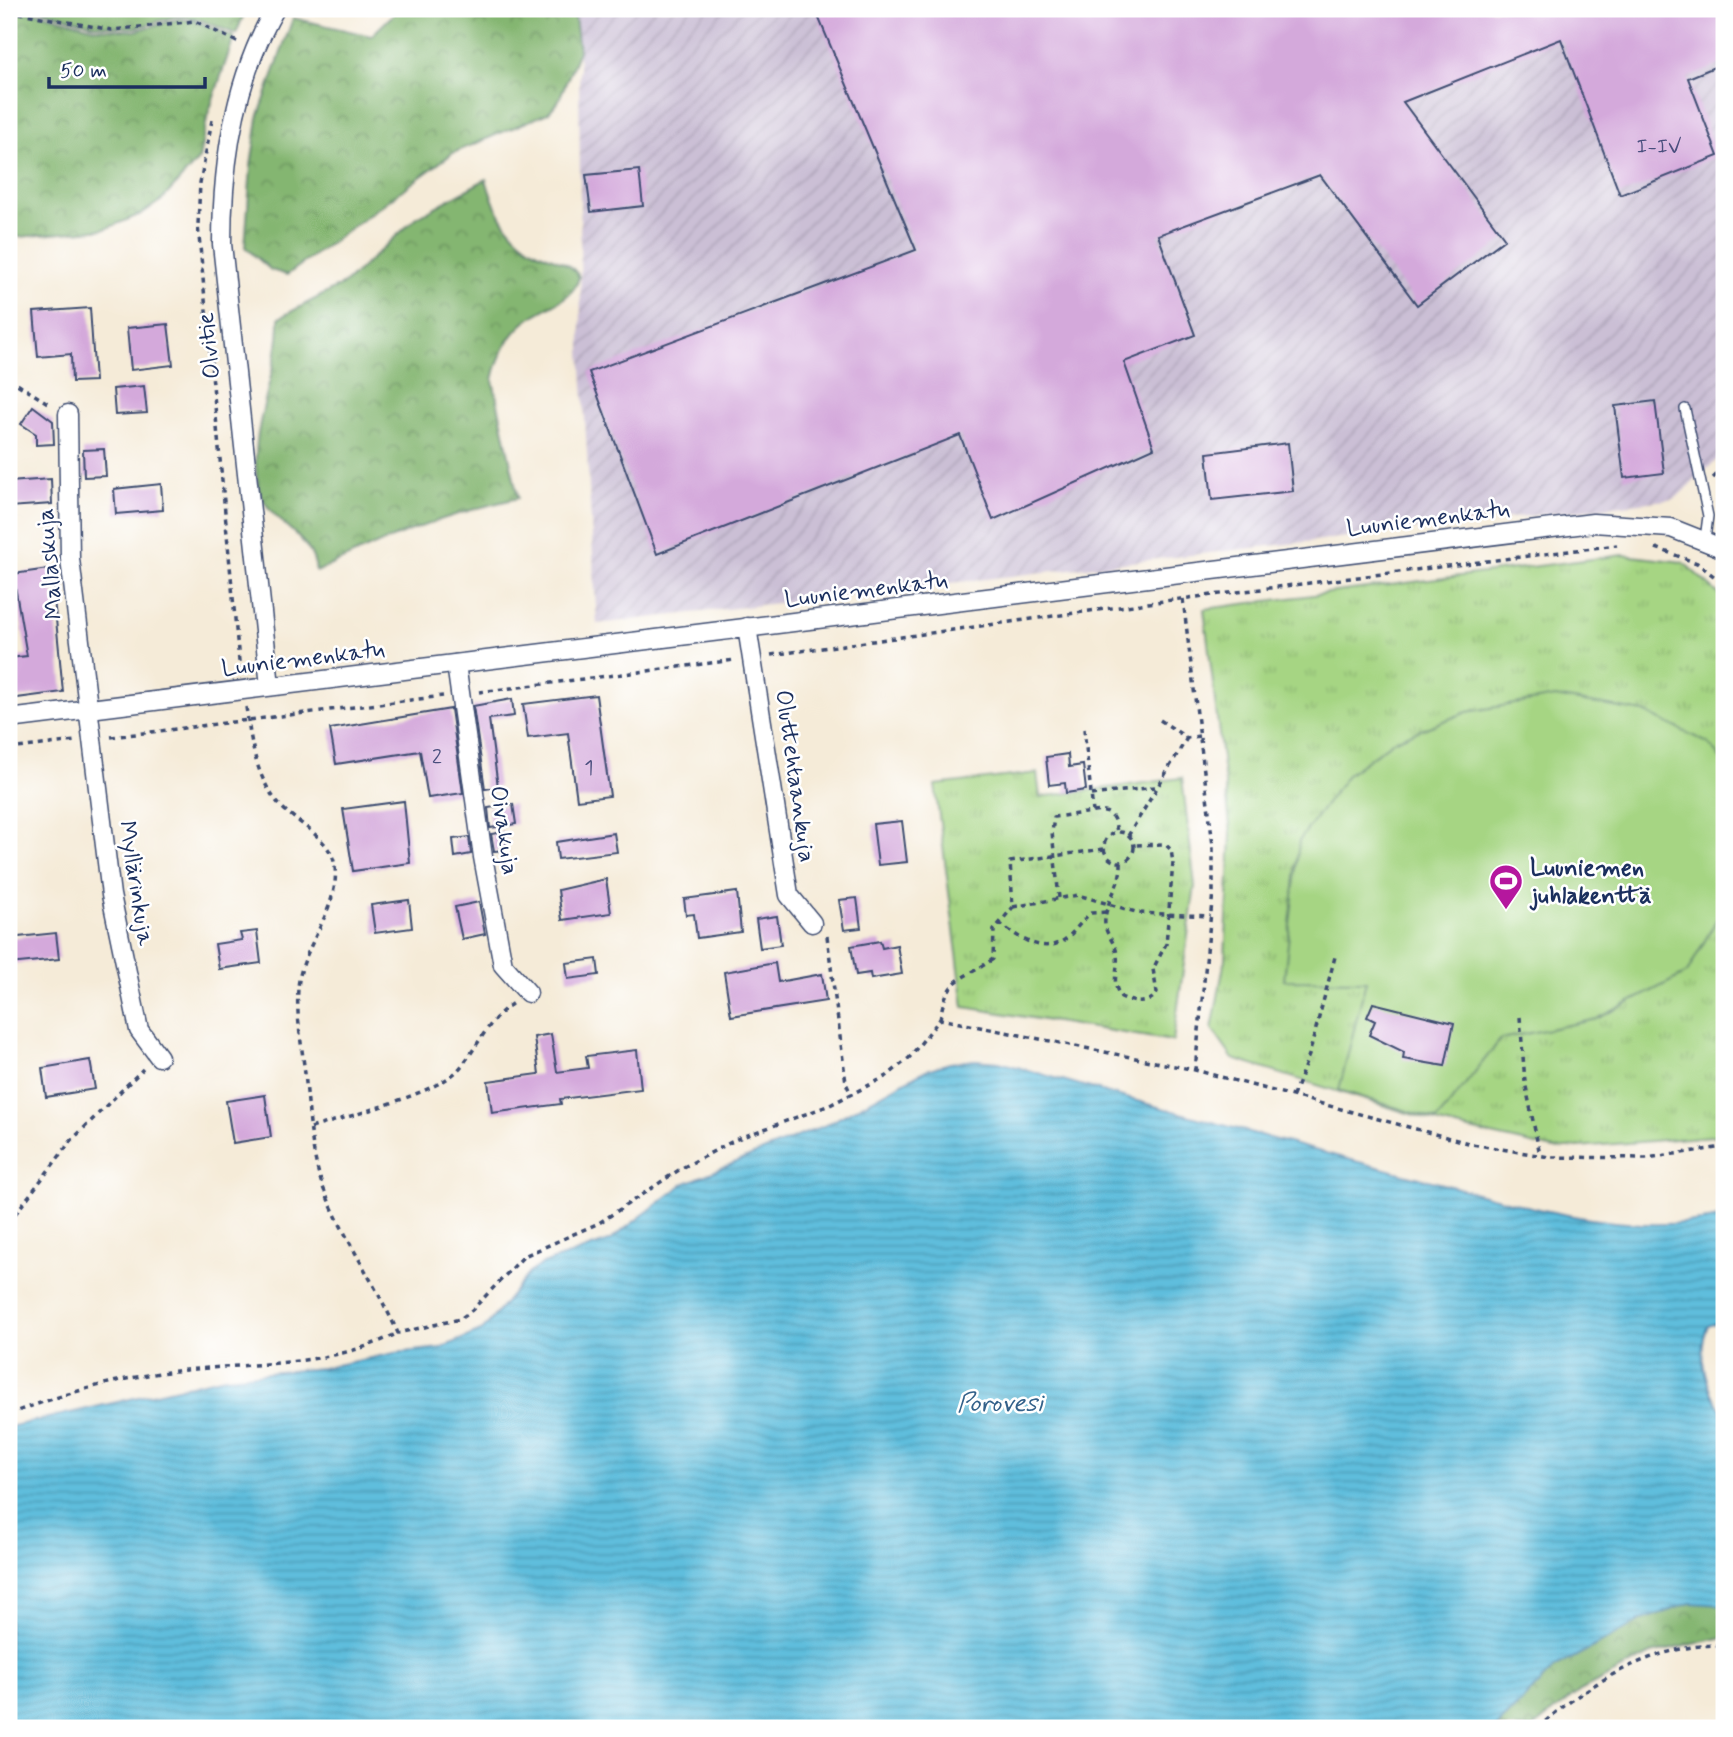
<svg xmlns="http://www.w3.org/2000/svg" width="1733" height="1737" font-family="Mynerve,sans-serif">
	<defs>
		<pattern id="industrial-furrows" width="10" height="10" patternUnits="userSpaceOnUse" patternTransform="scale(1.75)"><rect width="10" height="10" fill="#cbbfd5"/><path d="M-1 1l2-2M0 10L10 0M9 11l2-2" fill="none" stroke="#aea4b9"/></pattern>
		<pattern id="forest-crowns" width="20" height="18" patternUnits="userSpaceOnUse" patternTransform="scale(1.75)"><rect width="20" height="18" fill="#84b671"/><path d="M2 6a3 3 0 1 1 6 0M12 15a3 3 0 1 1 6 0" fill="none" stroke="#6b9460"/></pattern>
		<pattern id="park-tufts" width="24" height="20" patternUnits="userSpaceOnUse" patternTransform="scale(1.75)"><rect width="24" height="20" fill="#a6d583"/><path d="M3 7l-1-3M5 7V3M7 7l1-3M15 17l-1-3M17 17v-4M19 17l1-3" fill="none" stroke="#8eb774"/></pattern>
		<pattern id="water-rules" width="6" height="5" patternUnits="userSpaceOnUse" patternTransform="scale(1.75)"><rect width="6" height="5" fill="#5fbedd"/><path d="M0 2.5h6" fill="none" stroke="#4e9bb6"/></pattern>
	</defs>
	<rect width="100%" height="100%" fill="#fff"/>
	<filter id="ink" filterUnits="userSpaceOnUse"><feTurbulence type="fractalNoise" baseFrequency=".0143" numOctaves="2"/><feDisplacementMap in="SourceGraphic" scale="14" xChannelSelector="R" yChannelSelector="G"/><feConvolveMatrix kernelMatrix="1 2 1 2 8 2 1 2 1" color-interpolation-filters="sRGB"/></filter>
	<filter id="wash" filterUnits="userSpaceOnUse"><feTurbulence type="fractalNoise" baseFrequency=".00686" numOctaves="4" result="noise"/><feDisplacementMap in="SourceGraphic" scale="28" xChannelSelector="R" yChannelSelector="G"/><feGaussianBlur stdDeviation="1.57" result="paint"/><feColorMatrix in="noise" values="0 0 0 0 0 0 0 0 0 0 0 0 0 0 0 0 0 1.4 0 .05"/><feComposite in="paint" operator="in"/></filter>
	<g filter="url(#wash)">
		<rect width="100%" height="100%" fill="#f5ebd8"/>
		<polygon fill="url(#industrial-furrows)" points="574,9 1724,9 1724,453 1675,499 597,624 581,351 579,49"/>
		<g fill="url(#forest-crowns)" stroke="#507268" stroke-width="2">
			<polygon points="18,9 246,9 236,34 195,18 177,16 135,28 95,25 41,10"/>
			<polygon points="399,9 574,9 579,51 558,102 548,113 453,153 287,275 271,270 245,247 251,166 258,118 293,18 371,36"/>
			<polygon points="9,11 40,13 95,28 135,31 178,19 195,21 234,37 207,118 199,159 162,200 141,214 105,229 9,238"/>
			<path d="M486 179C494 209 508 236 536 251 551 259 571 261 579 277 574 300 546 306 529 319 509 334 498 356 493 380L518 498C442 515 386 539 316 572 314 534 268 524 259 489 245 432 280 375 279 318L345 283 417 217Z"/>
			<polygon points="1705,1602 1724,1605 1724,1637 1651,1654 1580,1691 1533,1728 1496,1728 1554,1668 1642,1620 1690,1603"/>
		</g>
		<g fill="url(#park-tufts)" stroke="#608270" stroke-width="2">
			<polygon points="1623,555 1683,562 1724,599 1724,1135 1554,1149 1443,1124 1233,1059 1212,1029 1225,959 1231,834 1204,609"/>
			<polygon points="1037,773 1040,797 1182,778 1195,886 1173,1041 964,1007 935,785"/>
		</g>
		<polygon fill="#a6d583" stroke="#608270" stroke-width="2" points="1555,697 1644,712 1708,743 1724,763 1724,906 1687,973 1597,1019 1501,1039 1437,1120 1339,1090 1366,981 1284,980 1299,841 1347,775 1395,740 1467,712"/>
		<path fill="url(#water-rules)" stroke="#3d769e" stroke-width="2" d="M975 1060 999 1062C1136 1101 1274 1140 1412 1176 1513 1201 1620 1241 1724 1217V1320L1708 1326C1695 1353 1707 1391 1724 1414V1605L1690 1603 1642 1620 1554 1668 1496 1728H9V1427L225 1377 322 1368 395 1353 441 1348 483 1330 529 1273 543 1264 609 1241 683 1184 826 1125 926 1070 950 1063Z"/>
		<g id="blocks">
			<g fill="#d4a9db">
				<polygon points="815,9 1724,9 1724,63 1688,78 1718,156 1620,195 1561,39 1403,102 1505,239 1417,305 1320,175 1158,235 1195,335 1124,362 1154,448 993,520 960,435 657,554 589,372 916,250"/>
				<polygon points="639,170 643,206 591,212 586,175"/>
				<polygon points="90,308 95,381 72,382 71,354 38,357 34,312"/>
				<polygon points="168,324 173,365 131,370 127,328"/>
				<polygon points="144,386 147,413 115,415 113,389"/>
				<polygon points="1655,401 1664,473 1624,478 1615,406"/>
				<polygon points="33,406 53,421 54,444 36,445 36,434 21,424"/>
				<polygon points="1288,443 1293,491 1212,500 1207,453"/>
				<polygon points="104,449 106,476 84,477 83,450"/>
				<polygon points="51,479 52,504 9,507 9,482"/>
				<polygon points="161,484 163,510 116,514 114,489"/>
				<polygon points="56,568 58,588 53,588 63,692 9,699 9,658 27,656 13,574"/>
				<polygon points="596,695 610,796 577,800 568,733 528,738 523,704"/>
				<polygon points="512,699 514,716 489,719 498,787 485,789 473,706"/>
				<polygon points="451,709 463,793 428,798 420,751 336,764 330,729"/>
				<polygon points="1068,754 1069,767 1083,765 1086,790 1066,793 1065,783 1049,785 1046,757"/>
				<polygon points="404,801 410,863 353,871 343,809"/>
				<polygon points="513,804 516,824 490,828 488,808"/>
				<polygon points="902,821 907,862 878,865 873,824"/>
				<polygon points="505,832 507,850 494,851 491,834"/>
				<polygon points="614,833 617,852 558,859 556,842"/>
				<polygon points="469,837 471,854 455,857 453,839"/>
				<polygon points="606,879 611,913 562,920 558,890"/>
				<polygon points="737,892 741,932 697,938 694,914 686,915 684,899"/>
				<polygon points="857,898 861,928 844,930 839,900"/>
				<polygon points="409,900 412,928 375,933 371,905"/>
				<polygon points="479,902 485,934 462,939 455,907"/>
				<polygon points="777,916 781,945 760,948 756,919"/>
				<polygon points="257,931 261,963 219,969 215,944 242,940 240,933"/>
				<polygon points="56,933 59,959 9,964 9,938"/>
				<polygon points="880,941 882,948 897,945 902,974 871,979 870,973 856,975 851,946"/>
				<polygon points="597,959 599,975 568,979 566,963"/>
				<polygon points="775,963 778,982 822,974 826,1001 731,1016 724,972"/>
				<polygon points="1373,1003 1454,1023 1445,1066 1403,1059 1404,1052 1369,1035 1375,1021 1367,1017"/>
				<polygon points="551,1034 557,1072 588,1068 586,1056 637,1050 641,1089 560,1099 561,1104 492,1113 488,1081 539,1074 534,1037"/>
				<polygon points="90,1060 95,1089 46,1097 42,1068"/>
				<polygon points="265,1095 271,1137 233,1143 226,1101"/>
			</g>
		</g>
	</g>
	<g filter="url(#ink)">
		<use href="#blocks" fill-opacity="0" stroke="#3c4b70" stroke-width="2"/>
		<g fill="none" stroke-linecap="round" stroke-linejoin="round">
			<g stroke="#3c4b70" stroke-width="12">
				<polyline id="lane" points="1685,409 1708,516 1705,539"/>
			</g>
			<g stroke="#3c4b70" stroke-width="21">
				<g id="street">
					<polyline points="68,414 70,559 111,895 139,1030 159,1057"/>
					<polyline points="747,627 789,895 812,923"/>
					<polyline points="456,664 483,857 503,965 528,993"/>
					<path d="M270 686 222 244C222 163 234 80 275 9"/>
					<polyline points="9,719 1593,523 1671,528 1724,549"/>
				</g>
			</g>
			<g stroke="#3c4b70" stroke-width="3.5" stroke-dasharray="5 5" stroke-linecap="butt">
				<polyline points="9,11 112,30 195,21 237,42"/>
				<polyline points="212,120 200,183 198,225 240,672"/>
				<polyline points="9,379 51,405"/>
				<polyline points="1713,478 1724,468"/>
				<polyline points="1656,548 1697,563 1724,584"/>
				<polyline points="1183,599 1213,845 1213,892 1195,1070"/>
				<polyline points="771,655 1148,603 1617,545"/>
				<polyline points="479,692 735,660"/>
				<path d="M246 707C251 741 255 774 277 802 294 823 332 837 335 867 340 909 301 947 298 988 296 1020 303 1051 306 1083 310 1118 311 1159 325 1192 345 1240 376 1285 398 1333L460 1319 472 1310 524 1256 599 1223 682 1168 737 1139 830 1105 887 1076 909 1058 940 1019 1195 1070 1472 1144 1549 1157 1646 1158 1724 1147"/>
				<polyline points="1160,720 1187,738 1199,736"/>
				<polyline points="111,737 443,696"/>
				<polyline points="9,749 75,741"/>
				<polyline points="1091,795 1155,787"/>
				<path d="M1093 812C1111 810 1114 815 1117 832"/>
				<circle cx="1119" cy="847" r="15"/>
				<polyline points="1128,836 1187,738"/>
				<polyline points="1104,849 1010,862 1013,907 1078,895 1139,913 1210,916"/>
				<path d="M1121 862C1122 884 1107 898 1105 919 1103 934 1116 941 1117 955 1119 972 1110 981 1121 997 1134 1003 1148 1006 1157 993L1153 969 1166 944 1173 863 1171 850 1165 844 1133 845"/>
				<polyline points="1059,898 1052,832 1054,817 1093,812 1084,729"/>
				<path d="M999 923C1019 938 1045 957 1068 937 1076 930 1082 920 1091 913L1107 912"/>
				<polyline points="827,936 846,1083 851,1094"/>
				<polyline points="1520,1017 1525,1082 1540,1155"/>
				<path d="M940 1019C947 975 961 982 993 959L994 930 1013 907"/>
				<polyline points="1293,1096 1309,1055 1336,953"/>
				<path d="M311 1128C342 1118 438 1093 458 1070 477 1049 488 1019 513 1003"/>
				<polyline points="9,1222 71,1141 143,1069"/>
				<path d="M9 1414C61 1395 113 1379 168 1372 246 1362 327 1369 398 1333"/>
				<path d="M1538 1728C1587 1683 1656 1643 1724 1645"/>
			</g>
			<use href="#lane" stroke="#fff" stroke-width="9"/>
			<use href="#street" stroke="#fff" stroke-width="18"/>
		</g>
	</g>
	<defs>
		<g id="stadium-pin" transform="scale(1.75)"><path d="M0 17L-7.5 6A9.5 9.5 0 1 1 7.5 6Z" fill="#b5179e" stroke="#fff"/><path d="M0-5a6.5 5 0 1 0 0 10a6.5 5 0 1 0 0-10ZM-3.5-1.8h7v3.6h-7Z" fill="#fff"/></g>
	</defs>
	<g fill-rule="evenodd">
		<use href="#stadium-pin" x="1506" y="881"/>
	</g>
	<g text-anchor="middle" stroke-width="5" stroke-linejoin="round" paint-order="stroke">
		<g font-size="21" fill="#494e7d">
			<text x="1659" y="153">I-IV</text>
			<text x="437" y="763">2</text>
			<text x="589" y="774">1</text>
		</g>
		<g font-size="24" fill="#1b2f5e" stroke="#fff">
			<text transform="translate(208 346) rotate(-96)" y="8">Olvitie</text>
			<text transform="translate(1428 518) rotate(-7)" y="8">Luuniemenkatu</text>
			<text transform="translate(49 564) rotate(-95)" y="8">Mallaskuja</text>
			<text transform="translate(866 589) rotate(-7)" y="8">Luuniemenkatu</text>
			<text transform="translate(303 658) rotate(-7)" y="8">Luuniemenkatu</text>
			<text transform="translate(796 776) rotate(82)" y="8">Oluttehtaankuja</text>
			<text transform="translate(505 830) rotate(82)" y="8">Oivakuja</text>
			<text transform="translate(137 883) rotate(81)" y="8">Myllärinkuja</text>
		</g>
		<g font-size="24" font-weight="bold" fill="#1b2f5e" stroke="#fff" text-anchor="start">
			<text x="1530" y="875">Luuniemen<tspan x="1530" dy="28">juhlakenttä</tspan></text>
		</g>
		<g font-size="26" font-style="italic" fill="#33618a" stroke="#fff">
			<text x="1000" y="1411">Porovesi</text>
		</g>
	</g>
	<rect width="1733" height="1737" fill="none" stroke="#fff" stroke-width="35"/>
	<path d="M49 77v10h156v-10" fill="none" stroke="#1b2f5e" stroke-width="3.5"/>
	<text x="60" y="77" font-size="21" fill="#1b2f5e" stroke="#ffffff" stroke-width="5" paint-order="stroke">50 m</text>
</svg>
